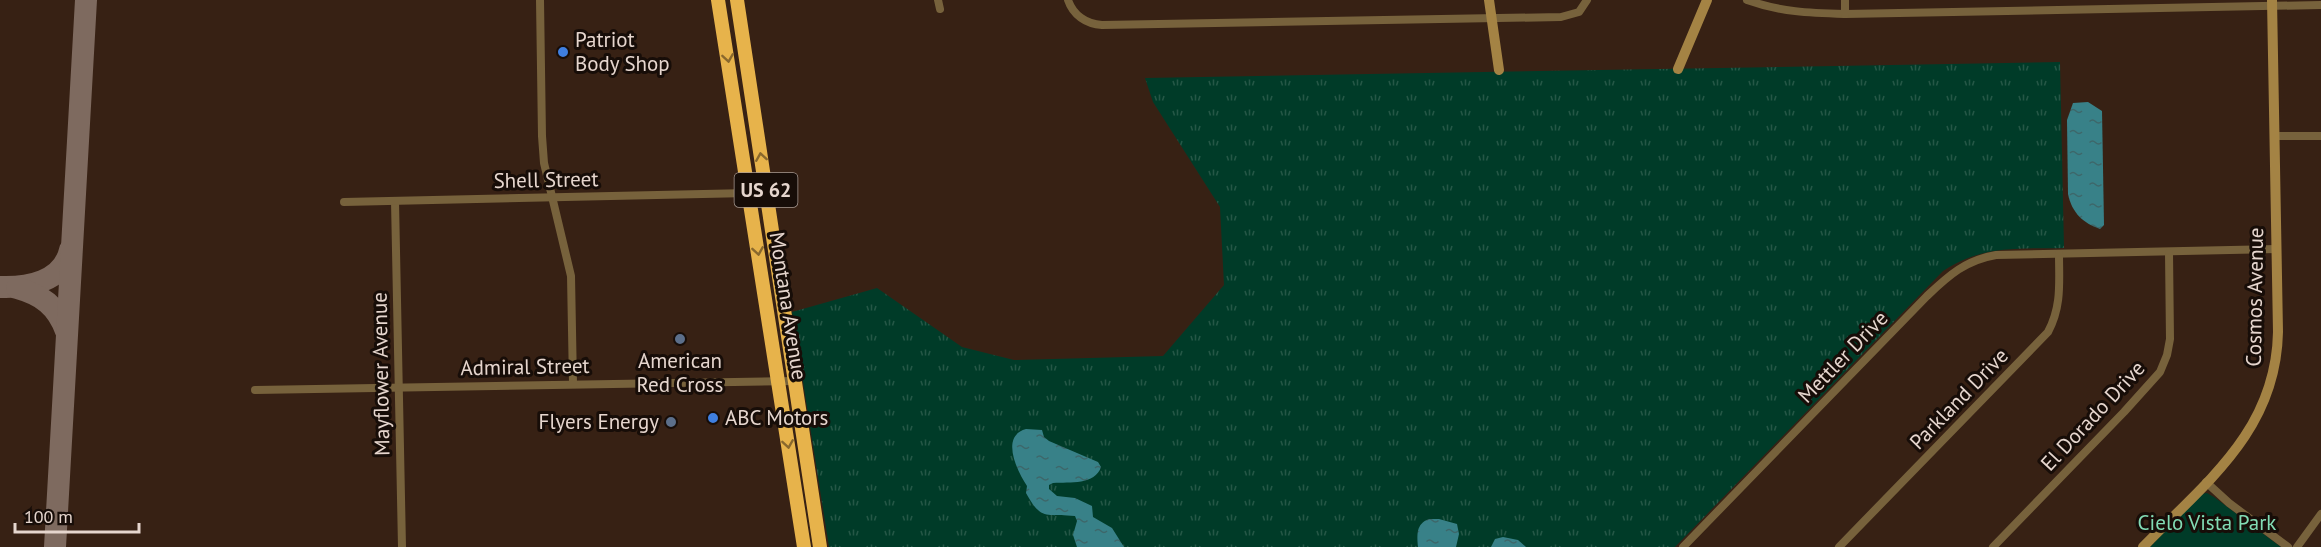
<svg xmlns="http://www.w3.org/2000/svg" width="2321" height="547" font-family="'PT Sans',sans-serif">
	<defs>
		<pattern id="grass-tufts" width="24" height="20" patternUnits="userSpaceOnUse" patternTransform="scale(1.5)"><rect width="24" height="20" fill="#003b28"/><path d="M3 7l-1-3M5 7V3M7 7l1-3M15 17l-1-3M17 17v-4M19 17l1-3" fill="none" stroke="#255746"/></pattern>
		<pattern id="water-ripples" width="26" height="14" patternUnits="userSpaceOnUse" patternTransform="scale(1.5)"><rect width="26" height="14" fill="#388188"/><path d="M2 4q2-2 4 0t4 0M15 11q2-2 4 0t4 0" fill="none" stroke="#3d676a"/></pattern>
	</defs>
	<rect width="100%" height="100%" fill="#372114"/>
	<path fill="url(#grass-tufts)" d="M2060 62 2064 248C2018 249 1983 245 1943 271L1675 547H829L792 312 877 288 962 347 1014 360 1163 356 1224 285 1220 207 1153 102 1145 78Z"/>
	<polygon fill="#003b28" points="2207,493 2214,497 2281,547 2150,547 2201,494"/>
	<g fill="url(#water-ripples)">
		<path d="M2088 102 2102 111 2104 225 2100 229C2083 223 2072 213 2068 194L2067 120 2073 103Z"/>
		<path d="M1026 429 1042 430 1044 437 1049 441 1098 462 1101 467C1095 485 1070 482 1053 483L1049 485V489L1057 496 1075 498 1092 506 1093 517 1112 528 1124 547H1077L1073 535 1077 521 1075 516C1046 513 1042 522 1026 493L1027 486C1017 471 1000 436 1026 429Z"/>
		<path d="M1429 519H1439L1457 524 1459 534 1456 547H1418C1417 534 1416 524 1429 519Z"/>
		<polygon points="1503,537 1518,540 1526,547 1491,547 1495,539"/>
	</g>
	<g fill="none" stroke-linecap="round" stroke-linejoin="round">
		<g stroke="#7e6a5f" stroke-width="22">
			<path d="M0 287C27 288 63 282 70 250"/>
			<path d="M17 288C42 295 57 306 66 331"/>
			<polyline points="55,547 86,0"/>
		</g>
		<g stroke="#77623c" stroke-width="8">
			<polyline points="540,0 542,136 544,163 571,276 573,384"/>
			<polyline points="938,0 940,9"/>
			<path d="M1068 0C1073 15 1086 24 1102 25L1561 17 1579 12 1587 0"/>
			<path d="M1747 0C1780 12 1810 13 1845 14L2321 5"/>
			<polyline points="1845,14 1845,0"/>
			<polyline points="2275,136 2321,136"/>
			<polyline points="395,201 402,547"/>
			<polyline points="344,202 749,193"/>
			<polyline points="255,390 795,381"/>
			<polyline points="2206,482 2229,503 2288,547"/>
			<path d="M1683 547 1927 296C1949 275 1966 260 1996 255L2277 249"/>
			<path d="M1839 547 2048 332C2062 306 2059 282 2059 254"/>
			<polyline points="1993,547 2124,412 2160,372 2167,355 2170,339 2169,253"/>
			<polyline points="2297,547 2321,514"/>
		</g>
		<g stroke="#a48344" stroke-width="10">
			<polyline points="1489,0 1499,70"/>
			<polyline points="1678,69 1707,0"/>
			<path d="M2143 547C2206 482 2276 431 2278 332L2272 0"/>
		</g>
		<g stroke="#e7b34b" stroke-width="14">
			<polyline points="718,0 804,547"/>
			<polyline points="737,0 820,547"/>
		</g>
	</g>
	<defs><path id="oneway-chevron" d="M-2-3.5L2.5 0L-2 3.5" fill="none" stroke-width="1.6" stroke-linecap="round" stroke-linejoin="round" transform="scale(1.5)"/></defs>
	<g stroke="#89682d">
		<use href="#oneway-chevron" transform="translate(728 58) rotate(81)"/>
		<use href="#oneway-chevron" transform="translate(761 157) rotate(-99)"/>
		<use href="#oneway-chevron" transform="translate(758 251) rotate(81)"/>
		<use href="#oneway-chevron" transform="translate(788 444) rotate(81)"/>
	</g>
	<g fill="#3f7fe0" stroke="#170d08" stroke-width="2">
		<circle cx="563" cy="52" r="6"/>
		<circle cx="713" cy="418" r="6"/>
	</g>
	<g fill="#5c6f8a" stroke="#170d08" stroke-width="2">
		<circle cx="680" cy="339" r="6"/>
		<circle cx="671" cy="422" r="6"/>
	</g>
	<g text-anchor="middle" stroke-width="6" stroke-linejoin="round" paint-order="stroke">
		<rect fill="#170d08" stroke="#a89a93" stroke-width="1.5" x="734.5" y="173" width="63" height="34" rx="4.5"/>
		<g font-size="20" font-weight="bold" fill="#e6d6ce">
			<text x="766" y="197">US 62</text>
		</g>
		<g font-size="21" fill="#e6d6ce" stroke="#170d08" text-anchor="start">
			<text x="575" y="47">Patriot<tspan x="575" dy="24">Body Shop</tspan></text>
			<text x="680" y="368" text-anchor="middle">American<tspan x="680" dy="24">Red Cross</tspan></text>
			<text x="725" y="425">ABC Motors</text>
			<text x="659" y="429" text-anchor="end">Flyers Energy</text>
		</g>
		<g font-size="21" fill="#e6d6ce" stroke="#170d08">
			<text transform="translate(546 180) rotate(-1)" y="7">Shell Street</text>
			<text transform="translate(2255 297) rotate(-89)" y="7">Cosmos Avenue</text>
			<text transform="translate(788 306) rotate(81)" y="7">Montana Avenue</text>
			<text transform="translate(1843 357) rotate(-46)" y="7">Mettler Drive</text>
			<text transform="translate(525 367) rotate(-1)" y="7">Admiral Street</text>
			<text transform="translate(381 374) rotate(-91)" y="7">Mayflower Avenue</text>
			<text transform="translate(1959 399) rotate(-46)" y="7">Parkland Drive</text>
			<text transform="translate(2093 416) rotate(-47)" y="7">El Dorado Drive</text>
		</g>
		<g font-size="21" fill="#82dbb4" stroke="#170d08">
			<text x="2207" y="530">Cielo Vista Park</text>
		</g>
	</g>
	<path d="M15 523v9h124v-9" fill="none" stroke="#e6d6ce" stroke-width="3"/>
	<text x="24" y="523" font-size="18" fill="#e6d6ce" stroke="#170d08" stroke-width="4.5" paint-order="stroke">100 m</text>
</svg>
